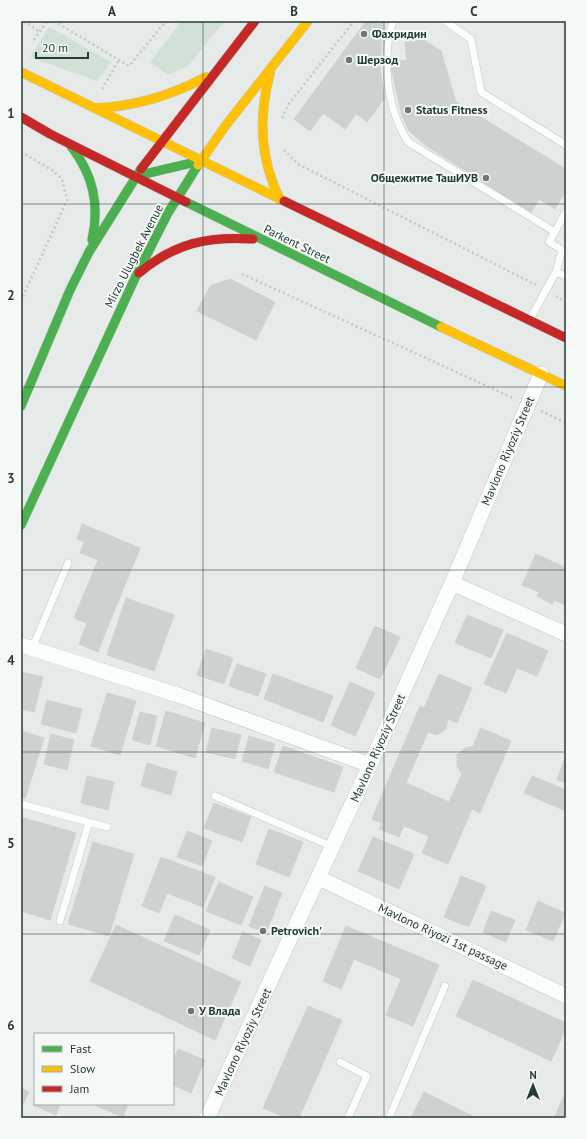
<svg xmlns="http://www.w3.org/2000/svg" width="587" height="1139" font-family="'PT Sans',sans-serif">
	<rect width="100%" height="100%" fill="#e6eae8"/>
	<g fill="#d1e1d6">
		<polygon points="182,21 224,21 188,66 168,75 150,62"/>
		<polygon points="49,27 111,62 97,81 30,57"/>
	</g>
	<g fill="#cdd1cf" stroke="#cfd3d1">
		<polygon points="366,21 383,21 380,66 384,99 367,122 356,114 345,129 323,113 310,131 294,119"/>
		<polygon points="410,31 441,51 456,102 566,169 566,191 555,209 436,134 423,124 411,82 406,54 405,43"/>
		<polygon points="407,60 423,124 436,134 539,199 531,213 425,145 409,131 402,116 390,63"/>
		<polygon points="230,279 275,302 256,340 197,311 210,286"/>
		<polygon points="82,524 140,548 134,563 77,539"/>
		<polygon points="84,542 134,563 106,631 74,618 98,560 80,553"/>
		<polygon points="536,554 566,568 566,605 554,600 552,604 537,596 539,592 522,585"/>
		<polygon points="126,598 174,615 154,671 107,655"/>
		<polygon points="467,615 503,630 491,658 455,643"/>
		<polygon points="87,623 106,631 98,652 79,644"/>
		<polygon points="375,626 400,637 380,679 356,668"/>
		<polygon points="507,633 548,651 537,676 517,668 506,693 484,684"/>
		<polygon points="206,649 233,658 224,684 197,675"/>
		<polygon points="237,664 266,674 258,696 229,686"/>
		<polygon points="21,672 43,677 34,712 21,709"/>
		<polygon points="273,674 333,696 323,722 264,699"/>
		<polygon points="439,674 472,688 457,723 448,719 446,729 437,735 428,732 406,783 449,802 462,774 457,766 457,755 465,748 473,746 481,728 511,741 480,813 472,809 448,864 422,853 429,836 404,826 411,809 381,797 420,706 424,708"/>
		<polygon points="350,682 375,693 355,736 331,725"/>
		<polygon points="107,693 136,701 120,755 91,746"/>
		<polygon points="47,700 82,709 76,733 41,724"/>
		<polygon points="166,711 205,723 195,758 156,746"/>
		<polygon points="140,712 157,716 150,745 132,740"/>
		<polygon points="212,728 241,735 235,759 206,752"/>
		<polygon points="21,731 44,738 25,799 21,797"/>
		<polygon points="51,734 74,740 67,770 44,764"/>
		<polygon points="249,736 275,744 268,769 242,761"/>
		<polygon points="283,746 343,767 334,792 274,772"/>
		<polygon points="566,755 566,783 557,780"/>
		<polygon points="147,763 177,772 171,795 141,786"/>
		<polygon points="87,776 114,782 108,810 81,803"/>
		<polygon points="532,776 566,790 566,811 524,793"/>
		<polygon points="381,797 411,809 399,837 379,829 382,823 372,819"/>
		<polygon points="214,803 251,817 242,842 204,828"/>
		<polygon points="21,817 76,833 50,920 21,911"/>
		<polygon points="269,829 303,842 289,877 256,864"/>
		<polygon points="187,831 212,841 202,866 177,857"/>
		<polygon points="373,837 414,854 399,889 358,871"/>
		<polygon points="93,842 134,854 109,936 68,924"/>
		<polygon points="161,857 215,877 203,907 167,893 159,913 142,906"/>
		<polygon points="461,876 486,886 469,927 444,917"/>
		<polygon points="219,882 253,897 241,925 206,911"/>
		<polygon points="265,886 282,893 266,933 249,926"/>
		<polygon points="538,901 565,913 553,941 526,930"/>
		<polygon points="491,911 515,920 506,942 483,932"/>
		<polygon points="175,915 210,930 199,955 164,941"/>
		<polygon points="116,925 241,982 215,1040 90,981"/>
		<polygon points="346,926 439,965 413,1026 386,1015 401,979 354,959 341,989 323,981"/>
		<polygon points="243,932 261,940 250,966 232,958"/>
		<polygon points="473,980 566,1023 566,1029 551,1061 456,1016"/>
		<polygon points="308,1006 342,1020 299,1118 286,1118 263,1108"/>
		<polygon points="178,1049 205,1060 191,1093 173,1085 173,1060"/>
		<polygon points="21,1088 29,1092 21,1108"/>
		<polygon points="424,1092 476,1118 411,1118"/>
		<polygon points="564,1096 566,1097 566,1118 554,1118"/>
		<polygon points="35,1100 35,1104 60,1104 56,1115 33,1105"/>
		<polygon points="92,1104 128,1104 123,1117"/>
	</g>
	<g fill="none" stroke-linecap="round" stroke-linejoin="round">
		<g stroke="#c3c7c5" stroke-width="8">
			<g id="lane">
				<path d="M393 21C381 58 387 109 408 142L555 232"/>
				<polyline points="445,21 471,39 481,92 566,145"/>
				<polyline points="556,272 562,250 549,242 566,212"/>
				<polyline points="530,319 556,272 566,276"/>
				<polyline points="32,649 68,563"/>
				<polyline points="215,796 333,847"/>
				<polyline points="21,804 107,827"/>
				<polyline points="60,921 89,822"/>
				<polyline points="340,1062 367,1076 348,1118"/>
				<polyline points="389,1118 445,986"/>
			</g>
		</g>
		<g stroke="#c3c7c5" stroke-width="16">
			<g id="street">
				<polyline points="452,583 566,634"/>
				<polyline points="21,645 181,696 370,765"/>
				<polyline points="319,878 566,996"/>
				<polyline points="207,1118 370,765 452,583 541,374"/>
			</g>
		</g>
		<g stroke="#c2c9c7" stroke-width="10">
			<g id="fast">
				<path d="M71 146C93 175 100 204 92 240"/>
				<polyline points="136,176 200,161"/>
				<polyline points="186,202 441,327"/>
				<polyline points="21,406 70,290 89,252 141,169"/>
				<polyline points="21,525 136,276 168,213 198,165"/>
			</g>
		</g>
		<g stroke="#c2c9c7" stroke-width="10">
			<g id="slow">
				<polyline points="21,72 284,201"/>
				<path d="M270 73C258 118 260 158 280 200"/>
				<path d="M94 108C135 107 170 96 206 77"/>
				<polyline points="198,165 226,125 308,21"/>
				<polyline points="441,327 566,386"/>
			</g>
		</g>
		<g stroke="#c2c9c7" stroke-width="10">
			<g id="jam">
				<polyline points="21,117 50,134 186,202"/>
				<polyline points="141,169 255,21"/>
				<polyline points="284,201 566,338"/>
				<path d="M139 273C175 243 208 236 253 239"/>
			</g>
		</g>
		<g stroke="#c2cac6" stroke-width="2.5" stroke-dasharray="2 3" stroke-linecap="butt">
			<polyline points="24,21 40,32"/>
			<polyline points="54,21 129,66 166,21"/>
			<polyline points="34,40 47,21"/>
			<polyline points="102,89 119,60"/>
			<polyline points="282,118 288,105 354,21"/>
			<polyline points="284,150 298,164 536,285"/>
			<polyline points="21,152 52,170 62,179 67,200 21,301"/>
			<polyline points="242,274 513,398"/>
			<polyline points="556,296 566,302"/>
			<polyline points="541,411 566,423"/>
		</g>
		<use href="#lane" stroke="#fbfcfc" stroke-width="7"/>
		<use href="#street" stroke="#fbfcfc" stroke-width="15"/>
		<use href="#fast" stroke="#4caf50" stroke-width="9"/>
		<use href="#slow" stroke="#ffc107" stroke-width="9"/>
		<use href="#jam" stroke="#c62828" stroke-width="9"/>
	</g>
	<path fill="none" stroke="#253b36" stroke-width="1" stroke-opacity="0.55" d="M203 21V1118M384 21V1118M21 204H566M21 387H566M21 570H566M21 752H566M21 934H566"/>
	<g fill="#697874" stroke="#f4f9f6" stroke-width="1.5">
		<circle cx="364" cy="34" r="4"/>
		<circle cx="349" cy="60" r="4"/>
		<circle cx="408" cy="110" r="4"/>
		<circle cx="486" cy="178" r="4"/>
		<circle cx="263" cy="931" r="4"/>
		<circle cx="191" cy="1011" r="4"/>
	</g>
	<g text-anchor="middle" stroke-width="4" stroke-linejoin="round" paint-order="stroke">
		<g font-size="12" font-weight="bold" fill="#253b36" stroke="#f4f9f6" text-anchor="start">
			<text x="372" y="38">Фахридин</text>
			<text x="357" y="64">Шерзод</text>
			<text x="416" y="114">Status Fitness</text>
			<text x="478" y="182" text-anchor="end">Общежитие ТашИУВ</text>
			<text x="271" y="935">Petrovich'</text>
			<text x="199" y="1015">У Влада</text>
		</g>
		<g font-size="12" fill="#253b36" stroke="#f4f9f6">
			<text transform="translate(297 244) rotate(26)" y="4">Parkent Street</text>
			<text transform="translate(134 256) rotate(-63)" y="4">Mirzo Ulugbek Avenue</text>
			<text transform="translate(508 451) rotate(-67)" y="4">Mavlono Riyoziy Street</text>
			<text transform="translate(378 748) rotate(-66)" y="4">Mavlono Riyoziy Street</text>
			<text transform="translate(443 937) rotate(25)" y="4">Mavlono Riyozi 1st passage</text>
			<text transform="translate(243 1042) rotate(-65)" y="4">Mavlono Riyoziy Street</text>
		</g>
	</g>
	<rect width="587" height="1139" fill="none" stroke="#f4f9f6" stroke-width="44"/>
	<rect x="34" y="1033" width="140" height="72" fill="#f4f9f6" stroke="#a1ada9"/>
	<rect x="42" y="1046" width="20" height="6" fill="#4caf50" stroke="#a1ada9"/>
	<text x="70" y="1053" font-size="12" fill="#253b36">Fast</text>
	<rect x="42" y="1066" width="20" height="6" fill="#ffc107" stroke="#a1ada9"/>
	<text x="70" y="1073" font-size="12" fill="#253b36">Slow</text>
	<rect x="42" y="1086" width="20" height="6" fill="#c62828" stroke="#a1ada9"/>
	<text x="70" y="1093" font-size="12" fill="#253b36">Jam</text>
	<g transform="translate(533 1085)" stroke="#f4f9f6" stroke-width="3" paint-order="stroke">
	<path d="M0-3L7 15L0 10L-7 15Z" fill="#253b36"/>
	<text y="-6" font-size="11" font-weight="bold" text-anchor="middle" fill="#253b36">N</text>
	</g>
	<path d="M36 52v6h52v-6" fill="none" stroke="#253b36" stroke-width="2"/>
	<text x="42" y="52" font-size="12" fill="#253b36" stroke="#f4f9f6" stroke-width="3" paint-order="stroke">20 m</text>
	<rect x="22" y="22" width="543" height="1095" fill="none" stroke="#253b36" stroke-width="1.5"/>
	<g font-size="13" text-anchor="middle" font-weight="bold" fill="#253b36">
		<text x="112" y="16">A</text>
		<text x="294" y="16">B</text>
		<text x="474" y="16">C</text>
		<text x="11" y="118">1</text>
		<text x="11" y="300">2</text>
		<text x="11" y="483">3</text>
		<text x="11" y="665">4</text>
		<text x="11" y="848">5</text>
		<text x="11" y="1030">6</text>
	</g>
</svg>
